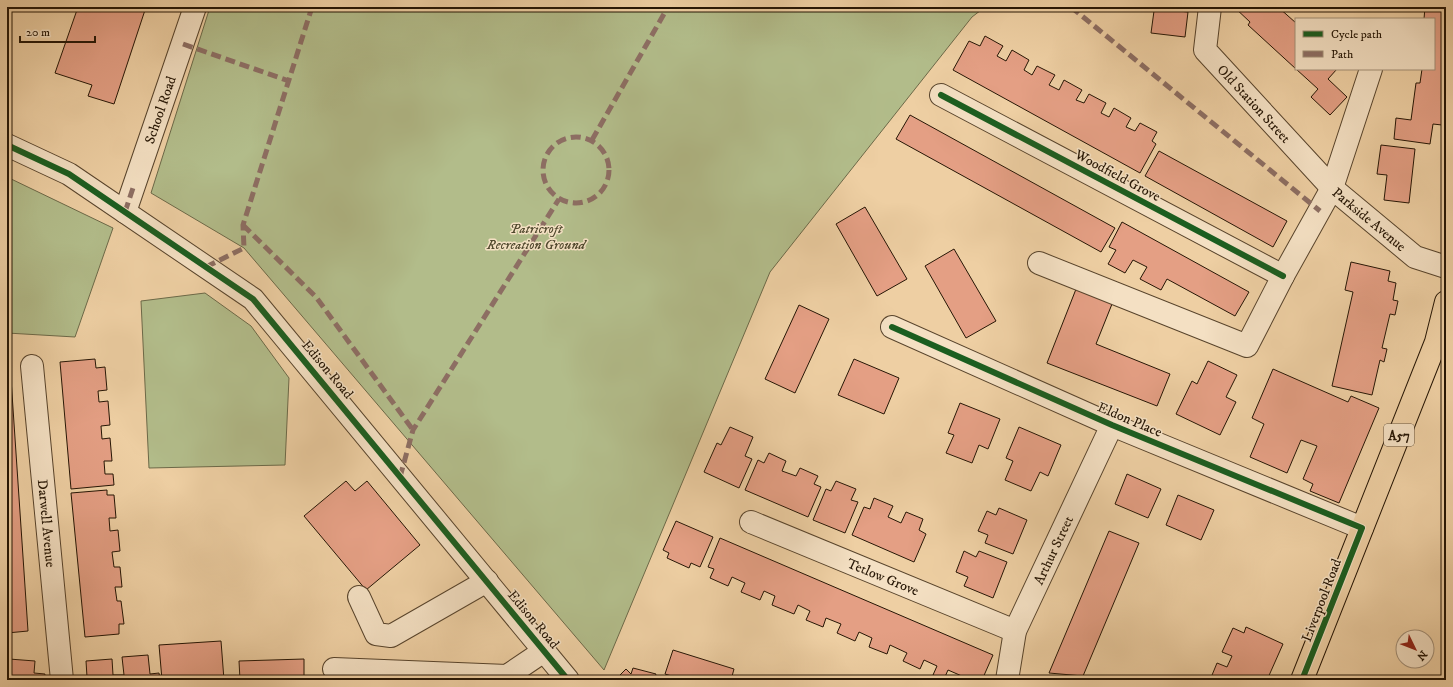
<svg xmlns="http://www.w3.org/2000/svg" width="1453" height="687" font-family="'IM FELL DW Pica',serif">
	<rect width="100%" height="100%" fill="#eecfa3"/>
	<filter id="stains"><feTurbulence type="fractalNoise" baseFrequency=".005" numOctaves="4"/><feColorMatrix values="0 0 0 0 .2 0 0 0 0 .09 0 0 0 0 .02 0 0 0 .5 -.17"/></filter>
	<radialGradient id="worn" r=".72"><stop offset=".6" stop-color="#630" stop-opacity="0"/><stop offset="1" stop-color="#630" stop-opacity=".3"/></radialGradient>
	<g fill="#b2bc8a" stroke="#6c6948">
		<polygon points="210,7 985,7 972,17 770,272 604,670 244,248 151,193"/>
		<polygon points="7,177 113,228 75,337 7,333"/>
		<polygon points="205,293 251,326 289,378 285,465 149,468 141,301"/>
	</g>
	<g fill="#e49f84" stroke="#261605">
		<polygon points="78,7 146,7 114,104 88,96 92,85 55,73"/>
		<polygon points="1139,7 1169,7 1169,10 1188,12 1185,37 1151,33 1154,11 1138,10"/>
		<polygon points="1234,7 1278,7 1296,23 1296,69 1248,25 1250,22"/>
		<polygon points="1425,7 1446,7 1446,89 1442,125 1433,124 1430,144 1394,139 1396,118 1411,120 1416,83 1420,83 1422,69 1434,69 1434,19 1424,19"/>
		<polygon points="985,36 1003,46 997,56 1006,61 1012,50 1029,60 1024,70 1032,75 1037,66 1055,75 1049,85 1059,90 1064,80 1082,90 1076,100 1084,103 1089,94 1106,103 1101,113 1109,117 1114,108 1131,118 1126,127 1135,131 1140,123 1157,132 1152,141 1156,144 1140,173 953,70 969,41 980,46"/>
		<polygon points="1296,69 1337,69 1328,79 1347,97 1330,115 1311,97 1318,89"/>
		<polygon points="910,115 1115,228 1101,252 896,139"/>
		<polygon points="1381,145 1415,149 1409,203 1384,200 1387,175 1377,174"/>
		<polygon points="1159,151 1287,221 1273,247 1145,176"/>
		<polygon points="865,207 907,279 877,296 836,224"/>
		<polygon points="1122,222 1249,292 1235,316 1167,279 1161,290 1140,279 1147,267 1133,260 1125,273 1108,264 1116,250 1109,247"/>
		<polygon points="954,249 996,321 966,338 925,266"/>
		<polygon points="1351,262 1390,271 1388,281 1396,283 1393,300 1398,301 1395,315 1390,314 1382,348 1387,349 1384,362 1380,360 1372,395 1332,386 1353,292 1345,290"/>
		<polygon points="1078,284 1114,299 1096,344 1170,374 1157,406 1047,363"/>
		<polygon points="799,305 829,319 795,393 765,379"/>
		<polygon points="7,349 9,349 28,631 7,633"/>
		<polygon points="95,359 96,368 105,367 107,390 98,391 99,402 108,401 110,425 101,426 102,439 110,438 112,461 104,461 105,474 113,474 114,485 71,489 60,362"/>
		<polygon points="854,359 899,378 884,414 838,395"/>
		<polygon points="1208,361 1237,375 1226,397 1236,402 1220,435 1176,414 1192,381 1197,384"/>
		<polygon points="1273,369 1348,402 1351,396 1379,408 1339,503 1310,491 1313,484 1303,479 1317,446 1301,440 1287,473 1250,457 1264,424 1252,418"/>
		<polygon points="960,403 1000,419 988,449 979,445 972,463 946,453 954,435 948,433"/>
		<polygon points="730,427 753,437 745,456 752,459 739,488 704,472 717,443 721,445"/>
		<polygon points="1019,427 1061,445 1048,476 1040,472 1031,491 1005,480 1013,461 1006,458"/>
		<polygon points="769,453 786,461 782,471 796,476 800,468 818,476 814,484 821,487 808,517 745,490 758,460 764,463"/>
		<polygon points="1127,474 1161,489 1148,518 1115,504"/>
		<polygon points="346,481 355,491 367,481 420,545 366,590 304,516"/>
		<polygon points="836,481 856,489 851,500 858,502 845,533 813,520 826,489 831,491"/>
		<polygon points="107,490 107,495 114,495 116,518 109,518 110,531 118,530 120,551 112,552 114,567 120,567 122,587 115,587 117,601 121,601 124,624 119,624 119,634 85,637 71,493"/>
		<polygon points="1178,495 1214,510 1201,540 1166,525"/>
		<polygon points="874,498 893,506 888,517 901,523 906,512 923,519 919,530 926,534 914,562 852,535 864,507 870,509"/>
		<polygon points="999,508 1027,520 1013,554 985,543 988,535 978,531 987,511 996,515"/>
		<polygon points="676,521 713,537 700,567 691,563 689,568 667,558 669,553 663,550"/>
		<polygon points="1109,531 1139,543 1083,676 1049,673"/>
		<polygon points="720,538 993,655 982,680 971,680 948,670 944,679 933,675 937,666 924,660 920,669 903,661 907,653 890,645 887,654 869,647 872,638 859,632 855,641 837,633 841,624 826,618 823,627 806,620 810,611 798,605 794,614 772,605 775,596 764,591 760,600 741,592 745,583 732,577 728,586 710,578 714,569 708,567"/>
		<polygon points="964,551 976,557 979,551 1007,562 993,598 964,586 968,577 956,572"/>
		<polygon points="1246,627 1283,644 1267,680 1210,680 1217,663 1227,667 1232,656 1222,652 1233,628 1244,633"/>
		<polygon points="221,641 224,680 162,680 159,645"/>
		<polygon points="673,650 734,669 731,680 685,680 665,674"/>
		<polygon points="148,655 150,674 159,673 160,680 82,680 82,677 87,677 86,661 112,659 113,675 124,675 122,657"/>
		<polygon points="9,659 35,661 34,673 45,674 44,680 7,680"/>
		<polygon points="304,659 304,680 240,680 239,661"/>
		<polygon points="633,668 656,674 654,680 615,680 626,669 631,674"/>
		<polygon points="1050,678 1078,680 1050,680"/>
	</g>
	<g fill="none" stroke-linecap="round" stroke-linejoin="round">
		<g stroke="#58442c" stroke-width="24">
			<g id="minor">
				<path id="s1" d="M1210 7 1205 50 1332 188 1371 69"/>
				<polyline points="941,95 1283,276"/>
				<polyline points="7,145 69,174 253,299 568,680"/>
				<path id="s2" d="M125 212 195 7"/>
				<path id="s3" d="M1039 263 1247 346 1283 276 1332 188 1415 257 1446 267"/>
				<polyline points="892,327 1112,425 1362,528"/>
				<path id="s4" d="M32 366 62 680"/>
				<path id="s5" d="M751 522 1015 631"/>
				<polyline points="359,597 376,634 391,636 487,581"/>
				<polyline points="334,669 507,676 544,651"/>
				<path id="s6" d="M1007 680 1015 631 1112 425"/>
			</g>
		</g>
		<g stroke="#261605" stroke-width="24">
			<polyline id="major" points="1302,680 1436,342 1446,302"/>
		</g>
		<use href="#minor" stroke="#f4e0c3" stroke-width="22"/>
		<use href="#major" stroke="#eecfa3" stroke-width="22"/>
		<g stroke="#8d6e63" stroke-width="5" stroke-dasharray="10 5" stroke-linecap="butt">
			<polyline points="1071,7 1320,211"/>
			<polyline points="183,44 289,81"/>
			<circle cx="576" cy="170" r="33"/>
			<polyline points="592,140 668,7"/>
			<polyline points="125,212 134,185"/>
			<polyline points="243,225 316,297 413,430"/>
			<polyline points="206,267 244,248 243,225 312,7"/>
			<polyline points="400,477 413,430 559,199"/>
		</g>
		<g stroke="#f4e0c3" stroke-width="8">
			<g id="cycleway">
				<polyline points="941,95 1283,276"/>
				<polyline points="7,145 69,174 253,299 568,680"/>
				<polyline points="892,327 1112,425 1362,528 1302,680"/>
			</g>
		</g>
		<use href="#cycleway" stroke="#1b5e20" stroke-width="6"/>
	</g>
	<g text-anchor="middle" stroke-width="3" stroke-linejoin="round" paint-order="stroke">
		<rect fill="#f4e0c3" stroke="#64533e" stroke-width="1" x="1384" y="424" width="30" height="22" rx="3"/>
		<g font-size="13" font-weight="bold" fill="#261605">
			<text x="1399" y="440">A57</text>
		</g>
		<g font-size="14" fill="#261605" stroke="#f4e0c3">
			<text dy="5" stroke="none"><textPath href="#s1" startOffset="116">Old Station Street</textPath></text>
			<text dy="5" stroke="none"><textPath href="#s2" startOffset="108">School Road</textPath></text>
			<text transform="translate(1118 175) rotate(28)" y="5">Woodfield Grove</text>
			<text dy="5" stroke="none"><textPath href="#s3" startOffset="452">Parkside Avenue</textPath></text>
			<text transform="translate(328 369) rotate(50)" y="5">Edison Road</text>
			<text transform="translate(1130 419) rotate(23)" y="5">Eldon Place</text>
			<text dy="5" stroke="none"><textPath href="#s4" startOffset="158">Darwell Avenue</textPath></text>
			<text dy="5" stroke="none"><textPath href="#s6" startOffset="139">Arthur Street</textPath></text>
			<text dy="5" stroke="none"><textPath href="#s5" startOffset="143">Tetlow Grove</textPath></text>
			<text transform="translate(1321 600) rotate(-69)" y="5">Liverpool Road</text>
			<text transform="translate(534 619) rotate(50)" y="5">Edison Road</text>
		</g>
		<g font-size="14" font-style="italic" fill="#50482d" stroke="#f4e0c3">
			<text x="536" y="233">Patricroft<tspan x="536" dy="16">Recreation Ground</tspan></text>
		</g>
	</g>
	<rect width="1453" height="687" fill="none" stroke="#eecfa3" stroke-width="24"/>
	<rect x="8" y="8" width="1437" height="671" fill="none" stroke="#261605" stroke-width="2"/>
	<rect x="12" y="12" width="1429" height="663" fill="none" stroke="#261605"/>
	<rect x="1295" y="18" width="140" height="52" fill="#f4e0c3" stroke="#a28f77"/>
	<rect x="1303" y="31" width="20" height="6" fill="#1b5e20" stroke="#a28f77"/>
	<text x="1331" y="38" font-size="12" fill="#261605">Cycle path</text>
	<rect x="1303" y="51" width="20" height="6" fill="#8d6e63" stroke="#a28f77"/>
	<text x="1331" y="58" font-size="12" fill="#261605">Path</text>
	<g transform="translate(1415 649) rotate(133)"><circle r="19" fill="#f4e0c3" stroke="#a28f77"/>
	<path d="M0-3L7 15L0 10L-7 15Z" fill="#8f2418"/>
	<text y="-6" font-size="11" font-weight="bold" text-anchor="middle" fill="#261605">N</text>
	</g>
	<path d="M20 36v6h75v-6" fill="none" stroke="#261605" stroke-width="2"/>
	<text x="26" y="36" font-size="12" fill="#261605" stroke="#f4e0c3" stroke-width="3" paint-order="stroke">20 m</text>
	<rect width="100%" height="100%" filter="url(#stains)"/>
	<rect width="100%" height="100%" fill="url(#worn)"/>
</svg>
